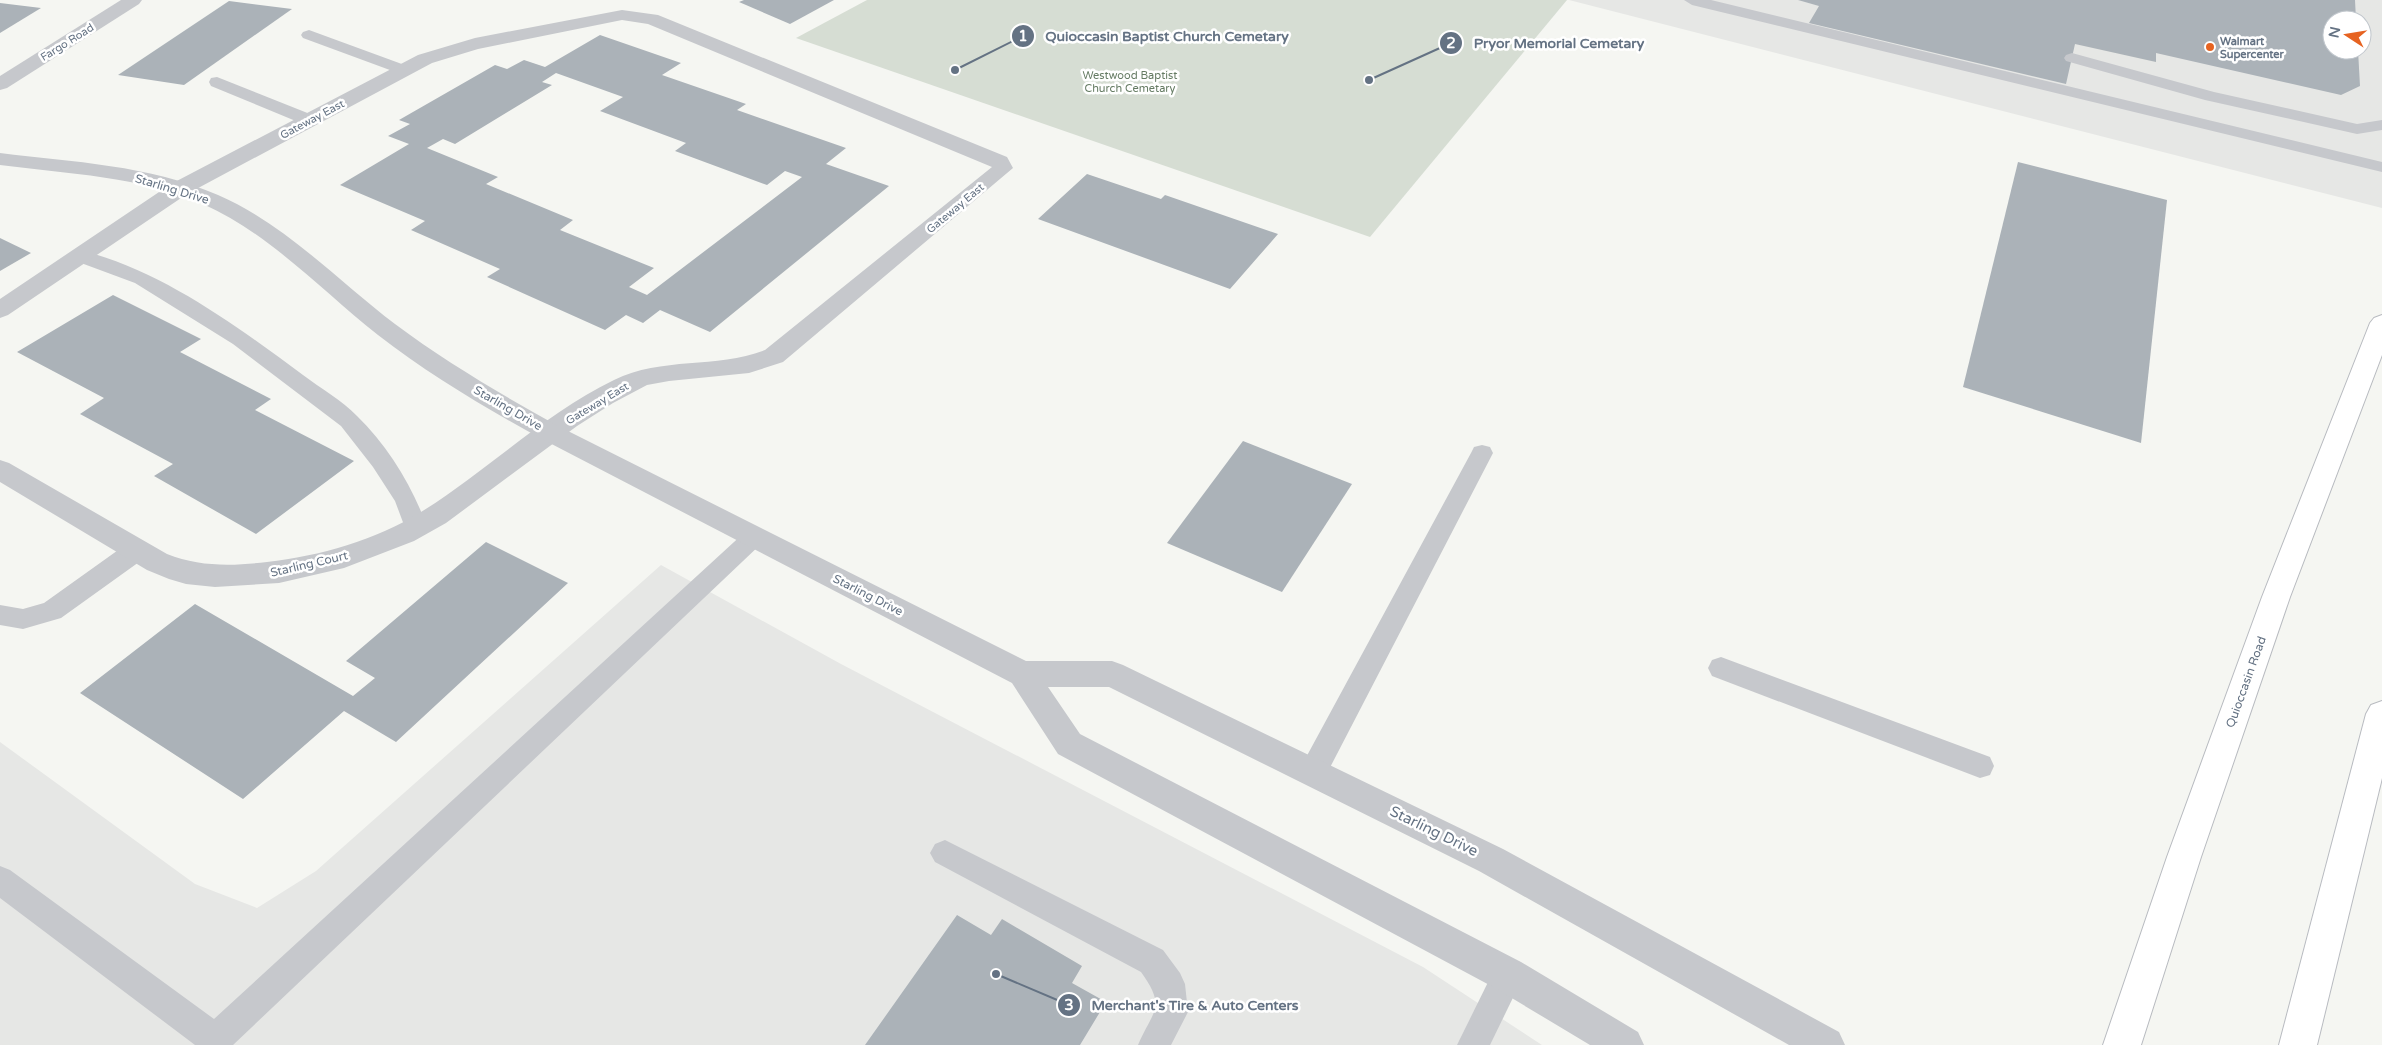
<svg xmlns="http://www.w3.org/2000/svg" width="2382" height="1045" font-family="'Varela Round',sans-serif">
	<rect width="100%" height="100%" fill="#f5f6f2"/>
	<g fill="#e6e7e5" fill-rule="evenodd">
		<path d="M1569 0H2382V208ZM2332 20H2362V50H2332Z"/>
		<polygon points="661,565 841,664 1423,967 1542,1045 0,1045 0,742 195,884 257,908 316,871"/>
	</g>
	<polygon fill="#d6ddd3" points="867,0 1567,0 1370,237 796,38"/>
	<g fill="#abb2b8" fill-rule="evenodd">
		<polygon points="744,0 834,0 790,24 739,2"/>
		<polygon points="1798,0 2355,0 2356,20 2332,20 2332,50 2358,50 2360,86 2341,95 2156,53 2156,62 2075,44 2066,84 1809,23 1819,6"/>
		<polygon points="229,1 292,9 184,85 118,75"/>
		<polygon points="0,3 41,8 0,33"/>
		<path d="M600 35 681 63 662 75 746 104 737 110 846 148 826 164 889 186 710 332 660 310 643 323 626 315 605 330 487 277 500 269 411 230 425 221 340 185 409 144 388 136 410 124 399 120 495 65 507 69 524 60 545 67ZM556 73 623 97 600 111 686 143 675 151 767 185 785 171 802 177 647 295 629 287 654 268 560 230 573 220 486 184 498 177 427 148 443 139 455 144 552 85 542 82Z"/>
		<polygon points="2018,162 2167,200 2141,443 1963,387"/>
		<polygon points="1087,174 1161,199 1165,195 1278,234 1230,289 1038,219"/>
		<polygon points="0,238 31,253 0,271"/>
		<polygon points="113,295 201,339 180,352 271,399 255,410 354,461 256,534 154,476 173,464 80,414 104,398 17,352"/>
		<polygon points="1243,441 1352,484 1282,592 1167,543"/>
		<polygon points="486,542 568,583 396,742 344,711 243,799 80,693 195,604 353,696 375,678 346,661"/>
		<polygon points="957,915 991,935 1002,919 1082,966 1072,983 1106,1002 1080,1045 865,1045"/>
	</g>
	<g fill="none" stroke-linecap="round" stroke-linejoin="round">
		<g stroke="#b8bbc0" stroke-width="2">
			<g id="secondary">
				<polygon points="2382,315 2382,355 2290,597 2201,857 2141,1045 2103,1045 2167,857 2262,597 2370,323 2374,318"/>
				<polygon points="2382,701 2382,778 2317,1045 2279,1045 2366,714 2371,705"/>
			</g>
		</g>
		<g fill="#c6c8cc" fill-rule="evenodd">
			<polygon points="1684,0 1711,0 2382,162 2382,172 1692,5"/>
			<polygon points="309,30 410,67 412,70 410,73 398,73 303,38 301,35 303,32"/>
			<polygon points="2072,53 2214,92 2357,124 2382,120 2382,130 2357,134 2205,100 2066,61 2064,58 2066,55"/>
			<polygon points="217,77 315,116 318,120 315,124 303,124 211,86 209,82 211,78"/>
			<path d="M80 250C163 271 235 325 303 375 320 388 342 400 357 416 388 446 413 487 427 527L423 533 415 536 407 533 395 501 373 467 341 426 233 344 135 283 73 260 70 256 73 252Z"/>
			<polygon points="1482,445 1490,447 1493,453 1323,781 1313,784 1303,781 1299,772 1303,763 1471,453 1474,447"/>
			<polygon points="754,528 762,531 766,537 762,543 233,1045 195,1045 0,898 0,866 10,870 214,1019 746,531"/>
			<polygon points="137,541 146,543 149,550 146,557 61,618 23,629 0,625 0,605 23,609 44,603 128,543"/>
			<polygon points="1721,657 1990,757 1994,766 1990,775 1980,778 1712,676 1708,668 1712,660"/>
			<path d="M945 840 1163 950 1180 973 1185 984 1188 1012 1171 1045H1138C1153 1010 1167 1008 1141 972L935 862 930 853 935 844Z"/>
			<polygon points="1508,960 1519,964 1524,975 1490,1045 1457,1045 1497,964"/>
		</g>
		<path fill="#c6c8cc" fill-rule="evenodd" d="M622 10 658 15 1007 157 1013 168 783 362 749 373 669 381 647 385 613 403 577 426 446 523 414 541 344 568 279 583 215 587 186 584 169 579 147 570 0 482V460L9 463 167 554C199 567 233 566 267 562 320 556 376 540 421 512 487 471 544 414 614 380 662 356 717 369 765 350L992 167 648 24 622 20 478 49 432 63 187 194 8 315 0 318V299L171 184 418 55 475 38Z"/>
		<g fill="#c6c8cc" fill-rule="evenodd">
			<polygon points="121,0 142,0 139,4 7,88 0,90 0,76"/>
			<path d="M0 153C73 162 149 165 218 195 285 224 337 280 395 324 446 362 502 395 558 426L1026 661H1112L1123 665 1503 849 1839 1032 1845 1045H1789L1479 871 1109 687H1048L1080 734 1521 962 1638 1032 1644 1045H1590L1495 988 1058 754 1012 683 540 438C484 407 428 374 378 335 321 290 270 234 203 204 140 176 68 174 0 165Z"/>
		</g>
		<use href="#secondary" fill="#fff" fill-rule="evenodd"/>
	</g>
	<circle fill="#e66321" stroke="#fff" stroke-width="2" cx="2210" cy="47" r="5"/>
	<g text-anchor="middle" stroke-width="5" stroke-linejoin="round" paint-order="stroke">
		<g font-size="11" font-weight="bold" fill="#647283" stroke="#fff" text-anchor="start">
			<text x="2220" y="45">Walmart<tspan x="2220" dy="13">Supercenter</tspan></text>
		</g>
		<g font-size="11" fill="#647283" stroke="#fff">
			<text transform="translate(67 42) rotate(-32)" y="4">Fargo Road</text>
			<text transform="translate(312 119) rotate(-28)" y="4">Gateway East</text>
			<text transform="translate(955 208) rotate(-40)" y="4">Gateway East</text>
			<text transform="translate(597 403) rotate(-31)" y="4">Gateway East</text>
		</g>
		<g font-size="11" fill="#657b63" stroke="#fff">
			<text x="1130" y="79">Westwood Baptist<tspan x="1130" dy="13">Church Cemetary</tspan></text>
		</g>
		<g font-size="12" fill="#647283" stroke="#fff">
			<text transform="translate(172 189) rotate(17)" y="4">Starling Drive</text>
			<text transform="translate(508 408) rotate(30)" y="4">Starling Drive</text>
			<text transform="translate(309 564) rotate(-13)" y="4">Starling Court</text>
			<text transform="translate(868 595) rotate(27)" y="4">Starling Drive</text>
			<text transform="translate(2246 682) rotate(-70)" y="4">Quioccasin Road</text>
		</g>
		<g font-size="15" fill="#647283" stroke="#fff">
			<text transform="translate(1434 831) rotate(26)" y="5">Starling Drive</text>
		</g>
	</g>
	<path fill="none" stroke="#647283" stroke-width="2" d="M955 70L1023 36M1369 80L1451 43M996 974L1069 1005"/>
	<g fill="#647283" stroke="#fff" stroke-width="2">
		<circle cx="955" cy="70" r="5"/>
		<circle cx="1369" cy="80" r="5"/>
		<circle cx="996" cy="974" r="5"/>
		<circle cx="1023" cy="36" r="12"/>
		<circle cx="1451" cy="43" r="12"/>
		<circle cx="1069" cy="1005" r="12"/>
	</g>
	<g font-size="15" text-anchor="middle" font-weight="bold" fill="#fff">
		<text x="1023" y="41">1</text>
		<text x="1451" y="48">2</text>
		<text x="1069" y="1010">3</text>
	</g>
	<g font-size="14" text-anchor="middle" font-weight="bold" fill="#647283" stroke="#fff" stroke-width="5" stroke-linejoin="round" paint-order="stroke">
		<text x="1167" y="41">Quioccasin Baptist Church Cemetary</text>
		<text x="1559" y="48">Pryor Memorial Cemetary</text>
		<text x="1195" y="1010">Merchant's Tire &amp; Auto Centers</text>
	</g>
	<g transform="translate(2347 35) rotate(282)"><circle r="24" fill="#ffffff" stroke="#c1c7cd"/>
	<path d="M0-4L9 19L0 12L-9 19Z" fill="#e66321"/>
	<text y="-8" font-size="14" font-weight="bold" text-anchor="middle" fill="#647283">N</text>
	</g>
</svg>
